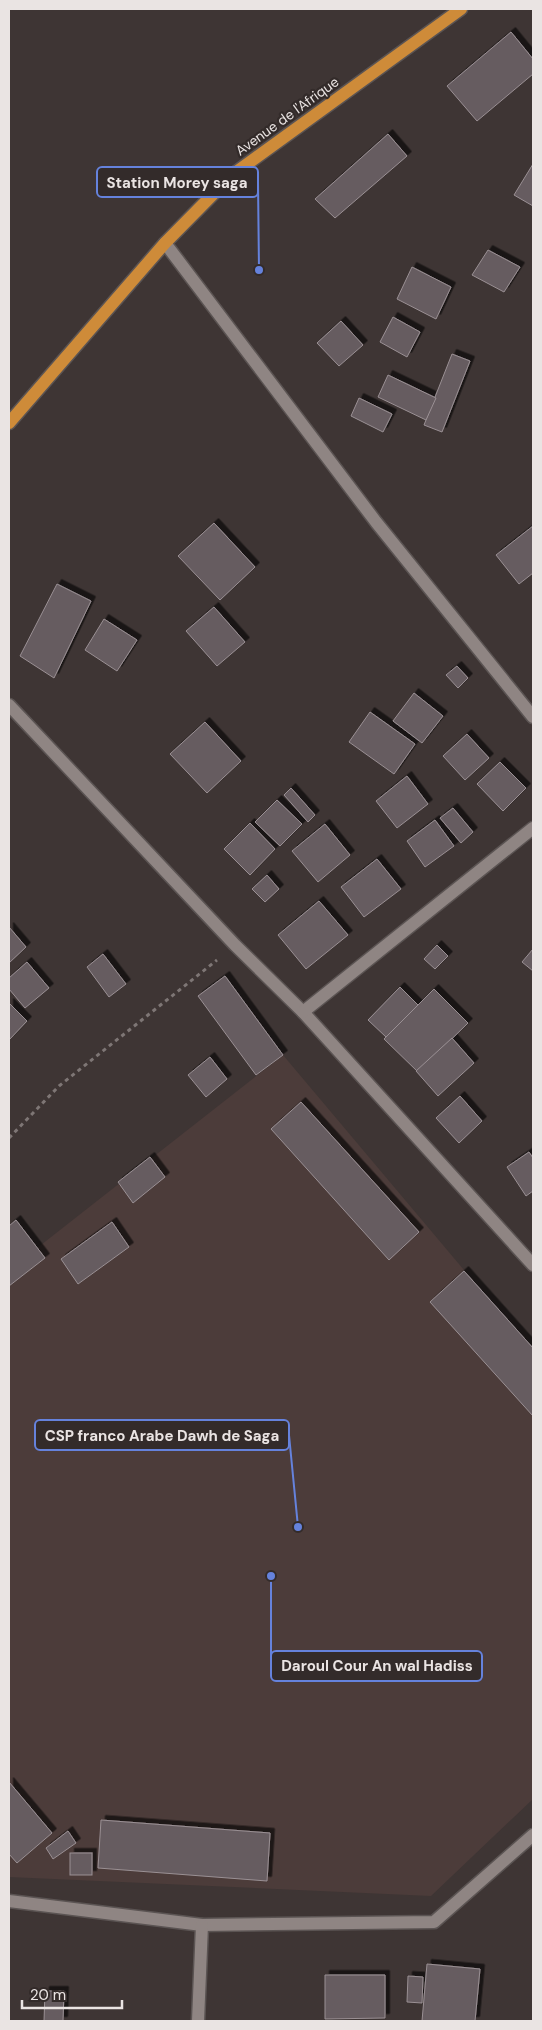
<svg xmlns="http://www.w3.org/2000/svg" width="542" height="2030" font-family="'DM Sans',sans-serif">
	<defs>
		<filter id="shadow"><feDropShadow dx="4.5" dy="-4.5" stdDeviation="0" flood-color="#0009"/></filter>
	</defs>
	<rect width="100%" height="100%" fill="#3e3534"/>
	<polygon fill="#4c3c3a" points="283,1055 533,1352 533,1799 431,1896 9,1877 9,1270"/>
	<g fill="#665c60" stroke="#9a9094" filter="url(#shadow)">
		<polygon points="511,32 533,59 533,74 477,121 447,86"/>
		<polygon points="388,134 407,156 335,218 315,199"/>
		<polygon points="533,164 533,206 514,195"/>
		<polygon points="488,250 520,267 504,292 472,275"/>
		<polygon points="412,267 451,287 436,319 397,299"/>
		<polygon points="393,317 420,332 407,357 380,342"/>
		<polygon points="341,321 363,345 339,366 317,343"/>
		<polygon points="452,354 470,361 442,432 424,425"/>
		<polygon points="388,375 436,398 426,420 378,397"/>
		<polygon points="359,398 392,414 383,432 351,416"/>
		<polygon points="214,523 255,567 220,600 178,556"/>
		<polygon points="533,526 533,573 519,584 496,555"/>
		<polygon points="57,584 91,601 54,678 20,656"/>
		<polygon points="214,607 245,642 217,666 186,631"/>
		<polygon points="104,619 137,640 117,671 85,650"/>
		<polygon points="457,666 468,678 458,688 446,675"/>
		<polygon points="414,693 443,716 422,743 393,721"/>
		<polygon points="370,712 415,744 394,774 349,742"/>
		<polygon points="205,722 241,761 207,793 170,754"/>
		<polygon points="467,734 489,758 465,780 443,756"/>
		<polygon points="500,762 526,788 503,811 477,784"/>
		<polygon points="407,776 428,804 397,828 376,801"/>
		<polygon points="291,788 315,815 308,822 284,795"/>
		<polygon points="277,800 302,824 280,846 255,822"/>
		<polygon points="453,808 473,832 461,843 440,818"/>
		<polygon points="435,820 454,846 425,867 407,841"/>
		<polygon points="250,823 275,849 250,875 224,849"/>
		<polygon points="325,824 350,855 318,882 292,851"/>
		<polygon points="377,859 401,889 364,917 341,887"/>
		<polygon points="267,875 279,889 265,902 252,889"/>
		<polygon points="319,901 348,935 306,969 278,935"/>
		<polygon points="9,927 26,947 9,963"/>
		<polygon points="437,945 448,956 435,969 424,959"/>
		<polygon points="533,949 533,971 522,962"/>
		<polygon points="103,954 126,984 109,997 87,967"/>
		<polygon points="27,962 49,988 25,1008 9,989 9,978"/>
		<polygon points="225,976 283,1055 256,1075 198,996"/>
		<polygon points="400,987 418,1005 386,1037 368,1020"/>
		<polygon points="434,989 468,1023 418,1072 384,1039"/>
		<polygon points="9,1003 27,1021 9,1040"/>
		<polygon points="452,1038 474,1063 438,1096 416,1071"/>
		<polygon points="210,1057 227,1079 206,1097 188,1075"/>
		<polygon points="460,1096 482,1121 459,1143 436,1118"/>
		<polygon points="301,1102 419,1232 389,1260 271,1129"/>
		<polygon points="529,1152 533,1158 533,1191 526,1196 507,1167"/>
		<polygon points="150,1157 165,1177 133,1203 118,1182"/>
		<polygon points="16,1220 45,1258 9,1286 9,1226"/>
		<polygon points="112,1222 129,1247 78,1284 61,1259"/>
		<polygon points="464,1271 533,1348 533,1416 430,1302"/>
		<polygon points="9,1782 52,1833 17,1863 9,1854"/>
		<polygon points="101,1820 270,1833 267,1881 98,1868"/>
		<polygon points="68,1831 76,1843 53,1859 46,1848"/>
		<rect x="70" y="1853" width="22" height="22"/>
		<polygon points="427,1964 480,1969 475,2021 422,2021"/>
		<polygon points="325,1975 385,1975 385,2018 325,2019"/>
		<polygon points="408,1976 423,1977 422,2003 407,2002"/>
		<polygon points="45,1991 64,1991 63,2021 44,2021"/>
	</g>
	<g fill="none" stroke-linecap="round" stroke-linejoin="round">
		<g stroke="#5b5453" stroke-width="15">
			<g id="minor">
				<polyline points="165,243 376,522 533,717"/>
				<polyline points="9,705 235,945 303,1012 533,1265"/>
				<polyline points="303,1012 533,828"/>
				<polyline points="9,1901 202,1925 434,1922 533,1835"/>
				<polyline points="198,2021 202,1925"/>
			</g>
		</g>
		<g stroke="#5b5453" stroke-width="15">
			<polyline id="major" points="9,423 165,243 232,175 461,9"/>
		</g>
		<polyline stroke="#7e7675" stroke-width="3" stroke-dasharray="4 4" stroke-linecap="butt" points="9,1138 59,1086 217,960"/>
		<use href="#minor" stroke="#8f8583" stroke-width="12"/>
		<use href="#major" stroke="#ce8b39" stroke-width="12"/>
	</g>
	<g text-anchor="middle" stroke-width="4.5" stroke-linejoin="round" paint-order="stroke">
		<g font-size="14" fill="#eae4e3" stroke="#332b2a">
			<text transform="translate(287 116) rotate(-36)" y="5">Avenue de l'Afrique</text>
		</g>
	</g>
	<path fill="none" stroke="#6582dc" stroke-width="2" d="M259 270L258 182M298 1527L289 1435M271 1576L271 1666"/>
	<g fill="#6582dc" stroke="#332b2a" stroke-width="2">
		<circle cx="259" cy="270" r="5"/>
		<circle cx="298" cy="1527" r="5"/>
		<circle cx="271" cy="1576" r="5"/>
	</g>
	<g fill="#332b2a" stroke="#6582dc" stroke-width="2">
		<rect x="97" y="167" width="161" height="30" rx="5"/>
		<rect x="35" y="1420" width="254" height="30" rx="5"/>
		<rect x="271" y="1651" width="211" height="30" rx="5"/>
	</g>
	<g font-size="15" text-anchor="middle" font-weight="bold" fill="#eae4e3">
		<text x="177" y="188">Station Morey saga</text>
		<text x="162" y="1441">CSP franco Arabe Dawh de Saga</text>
		<text x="377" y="1671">Daroul Cour An wal Hadiss</text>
	</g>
	<rect width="542" height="2030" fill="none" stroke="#eae4e3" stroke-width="20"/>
	<path d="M22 2000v8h100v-8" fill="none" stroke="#eae4e3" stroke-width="2.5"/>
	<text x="30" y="2000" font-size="15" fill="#eae4e3" stroke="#332b2a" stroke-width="4" paint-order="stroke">20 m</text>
</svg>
